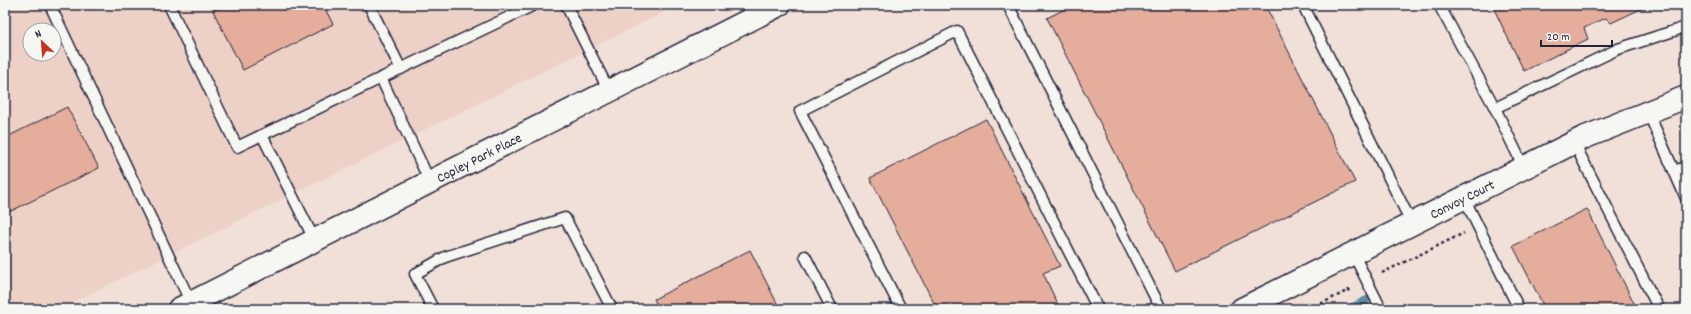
<svg xmlns="http://www.w3.org/2000/svg" width="1691" height="314" font-family="Dekko,sans-serif">
	<rect width="100%" height="100%" fill="#f1e0d8"/>
	<filter id="ink" filterUnits="userSpaceOnUse"><feTurbulence type="fractalNoise" baseFrequency=".025" numOctaves="2"/><feDisplacementMap in="SourceGraphic" scale="8" xChannelSelector="R" yChannelSelector="G"/><feConvolveMatrix kernelMatrix="1 2 1 2 8 2 1 2 1" color-interpolation-filters="sRGB"/></filter>
	<g filter="url(#ink)">
		<path fill="#edd1c6" fill-rule="evenodd" d="M5 5H679L59 309H5ZM30 30H54V54H30Z"/>
		<g fill="none" stroke-linecap="round" stroke-linejoin="round">
			<g stroke="#608ca4" stroke-width="7">
				<polyline points="1364,301 1368,309"/>
				<polyline points="1348,309 1374,296"/>
			</g>
		</g>
		<g fill="#e5ad9c" stroke="#22223b">
			<polygon points="219,5 323,5 333,24 243,70 213,11 220,7"/>
			<polygon points="1073,5 1265,5 1355,182 1175,271 1047,18"/>
			<polygon points="1492,5 1644,5 1645,7 1611,23 1606,18 1584,28 1588,39 1524,71"/>
			<polygon points="67,107 99,168 5,214 5,138"/>
			<polygon points="986,119 1060,266 1043,273 1060,309 937,309 870,178"/>
			<polygon points="1587,209 1637,309 1545,309 1513,246"/>
			<polygon points="750,250 780,309 659,309 654,299"/>
		</g>
		<g fill="none" stroke-linecap="round" stroke-linejoin="round">
			<g stroke="#22223b" stroke-width="13">
				<g id="service">
					<polyline points="50,5 191,303"/>
					<polyline points="169,5 237,147 534,5"/>
					<polyline points="369,5 401,69"/>
					<polyline points="566,5 609,91"/>
					<polyline points="1008,5 1161,309"/>
					<polyline points="1303,5 1412,224"/>
					<polyline points="1439,5 1495,108"/>
					<polyline points="381,78 430,182"/>
					<polyline points="1648,112 1686,198"/>
					<polyline points="262,135 315,241"/>
					<polyline points="1574,143 1659,309"/>
					<polyline points="1524,168 1495,108 1618,49 1686,27"/>
					<polyline points="1674,171 1686,167"/>
					<polyline points="1464,198 1519,309"/>
					<polyline points="1353,253 1381,309"/>
					<polyline points="805,256 832,309"/>
					<polyline points="433,309 415,274 445,257 565,218 612,309"/>
					<polyline points="901,309 800,111 957,31 1098,309"/>
				</g>
			</g>
			<g stroke="#22223b" stroke-width="25">
				<g id="tertiary">
					<path id="s1" d="M1242 309 1583 138 1686 97"/>
				</g>
			</g>
			<g stroke="#22223b" stroke-width="25">
				<g id="secondary">
					<path id="s2" d="M179 309 779 5"/>
				</g>
			</g>
			<g stroke="#22223b" stroke-width="2.5" stroke-dasharray="3 3" stroke-linecap="butt">
				<polyline points="1382,273 1464,233"/>
				<polyline points="1310,309 1353,288"/>
			</g>
			<use href="#service" stroke="#f6f6f2" stroke-width="10"/>
			<use href="#tertiary" stroke="#f6f6f2" stroke-width="22"/>
			<use href="#secondary" stroke="#f6f6f2" stroke-width="22"/>
		</g>
	</g>
	<g text-anchor="middle" stroke-width="3" stroke-linejoin="round" paint-order="stroke">
		<g font-size="14" fill="#22223b" stroke="#f6f6f2">
			<text dy="5" stroke="none"><textPath href="#s2" startOffset="336">Copley Park Place</textPath></text>
			<text dy="5" stroke="none"><textPath href="#s1" startOffset="246">Convoy Court</textPath></text>
		</g>
	</g>
	<rect width="1691" height="314" fill="none" stroke="#f6f6f2" stroke-width="20"/>
	<rect x="10" y="10" width="1671" height="294" fill="none" stroke="#22223b" stroke-width="1.5" filter="url(#ink)"/>
	<g transform="translate(42 42) rotate(334)"><circle r="19" fill="#f6f6f2" stroke="#a1a1a9"/>
	<path d="M0-3L7 15L0 10L-7 15Z" fill="#c8321e"/>
	<text y="-6" font-size="11" font-weight="bold" text-anchor="middle" fill="#22223b">N</text>
	</g>
	<path d="M1541 40v6h71v-6" fill="none" stroke="#22223b" stroke-width="2"/>
	<text x="1547" y="40" font-size="12" fill="#22223b" stroke="#f6f6f2" stroke-width="3" paint-order="stroke">20 m</text>
</svg>
